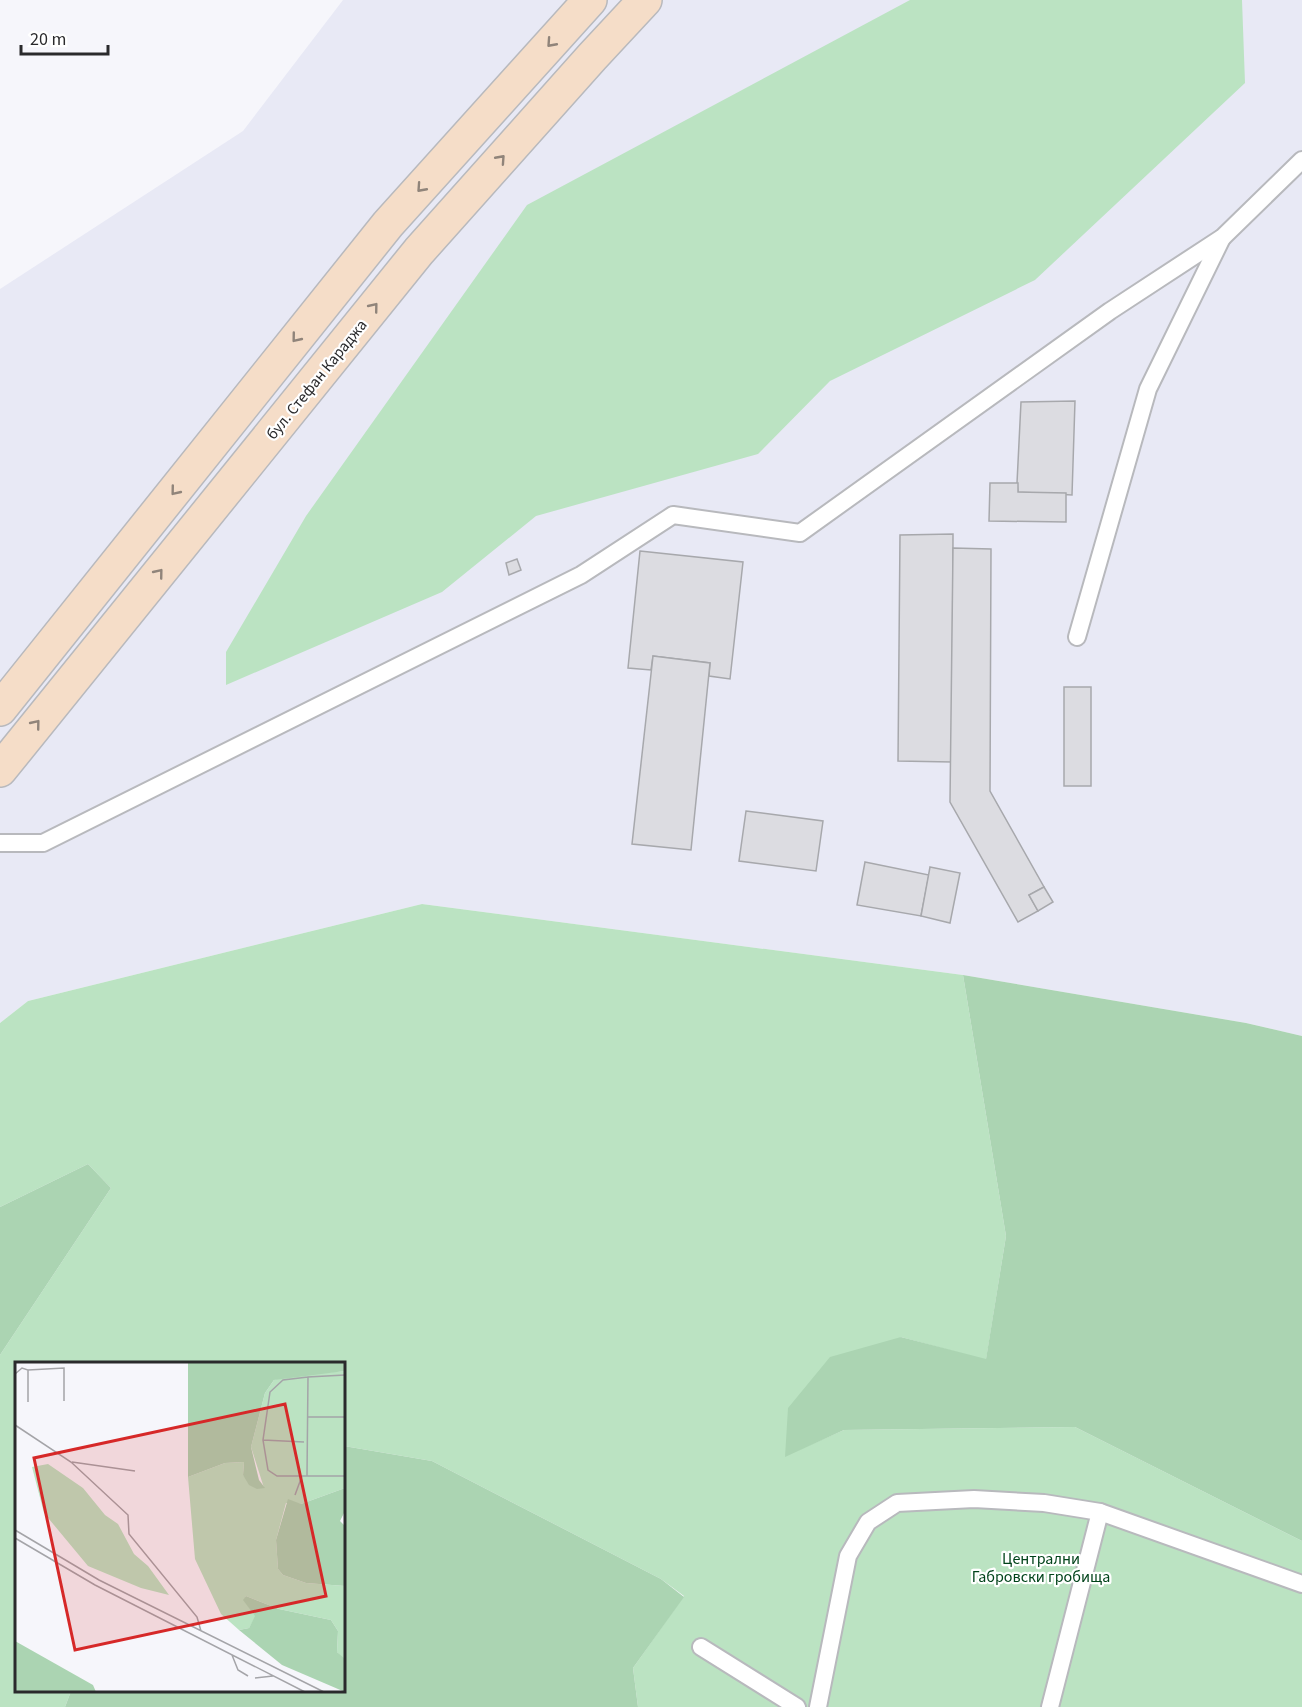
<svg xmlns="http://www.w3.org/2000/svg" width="1302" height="1707" font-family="'Source Sans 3',sans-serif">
	<rect width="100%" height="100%" fill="#f6f6fb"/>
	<polygon fill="#e8e9f5" points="343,0 1302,0 1302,1036 1246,1023 963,975 422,904 28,1001 0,1023 0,289 243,131"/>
	<g fill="#bbe3c2">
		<polygon points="910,0 1242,0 1245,83 1035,280 830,381 758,454 536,516 442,592 226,685 226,652 306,516 527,205"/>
		<polygon points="422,904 963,975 1006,1236 986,1360 901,1337 785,1456 844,1430 1075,1427 1302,1541 1302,1707 638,1707 633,1668 684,1596 661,1579 432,1461 344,1446 344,1364 16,1364 16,1690 71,1691 65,1707 0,1707 0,1355 111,1188 88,1164 0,1207 0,1023 28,1001"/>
	</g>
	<g fill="#abd4b2">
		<polygon points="963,975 1246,1023 1302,1036 1302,1541 1075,1427 844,1430 785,1457 788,1408 830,1357 901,1337 986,1359 1006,1236"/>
		<polygon points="88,1164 111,1188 0,1355 0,1207"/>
		<polygon points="344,1446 432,1461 661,1579 684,1597 633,1668 638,1707 65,1707 71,1691 344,1690"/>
	</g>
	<g fill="#dcdce1" stroke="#a7a8ac" stroke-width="1.5">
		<polygon points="1075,401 1072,495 1018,492 1017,483 1021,402"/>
		<polygon points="990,483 1018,483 1018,492 1066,493 1066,522 989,521"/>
		<polygon points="953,534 952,762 898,761 900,535"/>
		<polygon points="953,548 991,549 990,791 1044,887 1029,895 1038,911 1018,922 950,802"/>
		<polygon points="640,551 743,562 730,679 709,676 710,663 653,656 651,670 628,668"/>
		<polygon points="517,559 521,570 509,575 506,563"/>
		<polygon points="653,656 710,663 691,850 632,844"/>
		<rect x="1064" y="687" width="27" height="99"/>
		<polygon points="746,811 823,821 816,871 739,861"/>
		<polygon points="865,862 929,875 921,916 857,905"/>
		<polygon points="930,867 960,873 950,923 921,916"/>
		<polygon points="1044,887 1053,902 1038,911 1029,895"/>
	</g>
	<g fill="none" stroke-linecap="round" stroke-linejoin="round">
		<g stroke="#b8b9bd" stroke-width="20">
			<g id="service">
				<polyline points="1077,637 1148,389 1222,238"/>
				<polyline points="0,843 43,843 581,575 673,515 800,533 1110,311 1223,237 1302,160"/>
				<polyline points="701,1647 797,1707"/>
				<polyline points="818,1707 848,1556 868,1522 897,1503 974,1499 1044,1503 1100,1512 1302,1584"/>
				<polyline points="1050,1707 1100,1512"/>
			</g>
		</g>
		<g stroke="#b8b9bd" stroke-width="36">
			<g id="secondary">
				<polyline points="0,709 388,224 590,0"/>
				<polyline points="0,770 419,251 592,57 645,0"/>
			</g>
		</g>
		<use href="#service" stroke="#fff" stroke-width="16"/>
		<use href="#secondary" stroke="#f5ddc8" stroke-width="33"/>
	</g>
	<defs><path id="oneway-chevron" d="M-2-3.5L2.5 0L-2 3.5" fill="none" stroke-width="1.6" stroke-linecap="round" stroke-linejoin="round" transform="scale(1.5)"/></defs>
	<g stroke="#90847a">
		<use href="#oneway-chevron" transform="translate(551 43) rotate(132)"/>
		<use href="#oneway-chevron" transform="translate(501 159) rotate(-48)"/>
		<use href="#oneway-chevron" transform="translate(421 188) rotate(132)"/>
		<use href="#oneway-chevron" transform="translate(374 307) rotate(-51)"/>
		<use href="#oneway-chevron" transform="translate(296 338) rotate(129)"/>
		<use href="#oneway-chevron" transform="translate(175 491) rotate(129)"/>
		<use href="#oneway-chevron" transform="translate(159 573) rotate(-51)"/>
		<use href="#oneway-chevron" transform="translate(36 724) rotate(-51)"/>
	</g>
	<g text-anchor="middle" stroke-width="4.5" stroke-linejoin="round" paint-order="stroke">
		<g font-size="16" fill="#2a2a2c" stroke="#fff">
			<text transform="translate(316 379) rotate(-51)" y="6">бул. Стефан Караджа</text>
		</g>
		<g font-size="16" fill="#00431a" stroke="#fff">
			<text x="1041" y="1564">Централни<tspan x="1041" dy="18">Габровски гробища</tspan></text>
		</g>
	</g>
	<g transform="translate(15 1362)">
		<rect width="330" height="330" fill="#f6f6fb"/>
		<path d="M330 9V126L286 142 271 141 261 178 263 207 268 213 291 221 330 224 329 298 322 290 323 269 316 258 264 247 231 234 229 238 241 254 234 266 224 268 206 252 180 197 173 115 210 101 229 100 228 113 249 126 236 85 250 31 259 18 270 14ZM33 102 68 126 90 153 103 162 119 192 133 204 154 233 126 226 73 204 29 151 17 105Z" fill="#bbe3c2"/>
		<path d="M173 0H330V9L259 18 250 31 236 85 244 118 250 126 242 127 234 123 228 113 229 100 210 101 173 115ZM330 126V149L325 159 330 164V224L291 221 268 213 263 207 261 178 273 137 286 142ZM231 234 264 247 316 258 323 269 322 290 330 297V330L267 303 224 268 234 266 240 254 228 238ZM0 279 78 323 81 330H0Z" fill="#abd4b2"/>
		<path fill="none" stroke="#a4a4a8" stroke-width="1.5" d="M13 8 49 6V39M0 12 7 6 13 8V40M293 15 268 18 255 30 248 78 253 108 262 114H330M293 55H330M0 63 56 100 113 153 114 172 182 255 186 269M248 78 289 80M57 100 120 109M292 114 293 15 330 13M280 133 287 114M0 168 84 218 309 330M0 176 80 223 290 330M217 293 223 308 233 314M240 316 258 314"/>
		<path fill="#d62828" fill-opacity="0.15" stroke="#d62828" stroke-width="3" d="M270 42 311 234 60 288 19 96Z"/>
		<rect width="330" height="330" fill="none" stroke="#2a2a2c" stroke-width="3"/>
	</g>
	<path d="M21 45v9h87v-9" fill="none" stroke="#2a2a2c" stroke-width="3"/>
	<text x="30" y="45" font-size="18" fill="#2a2a2c" stroke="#ffffff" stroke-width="4.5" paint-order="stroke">20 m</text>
</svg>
